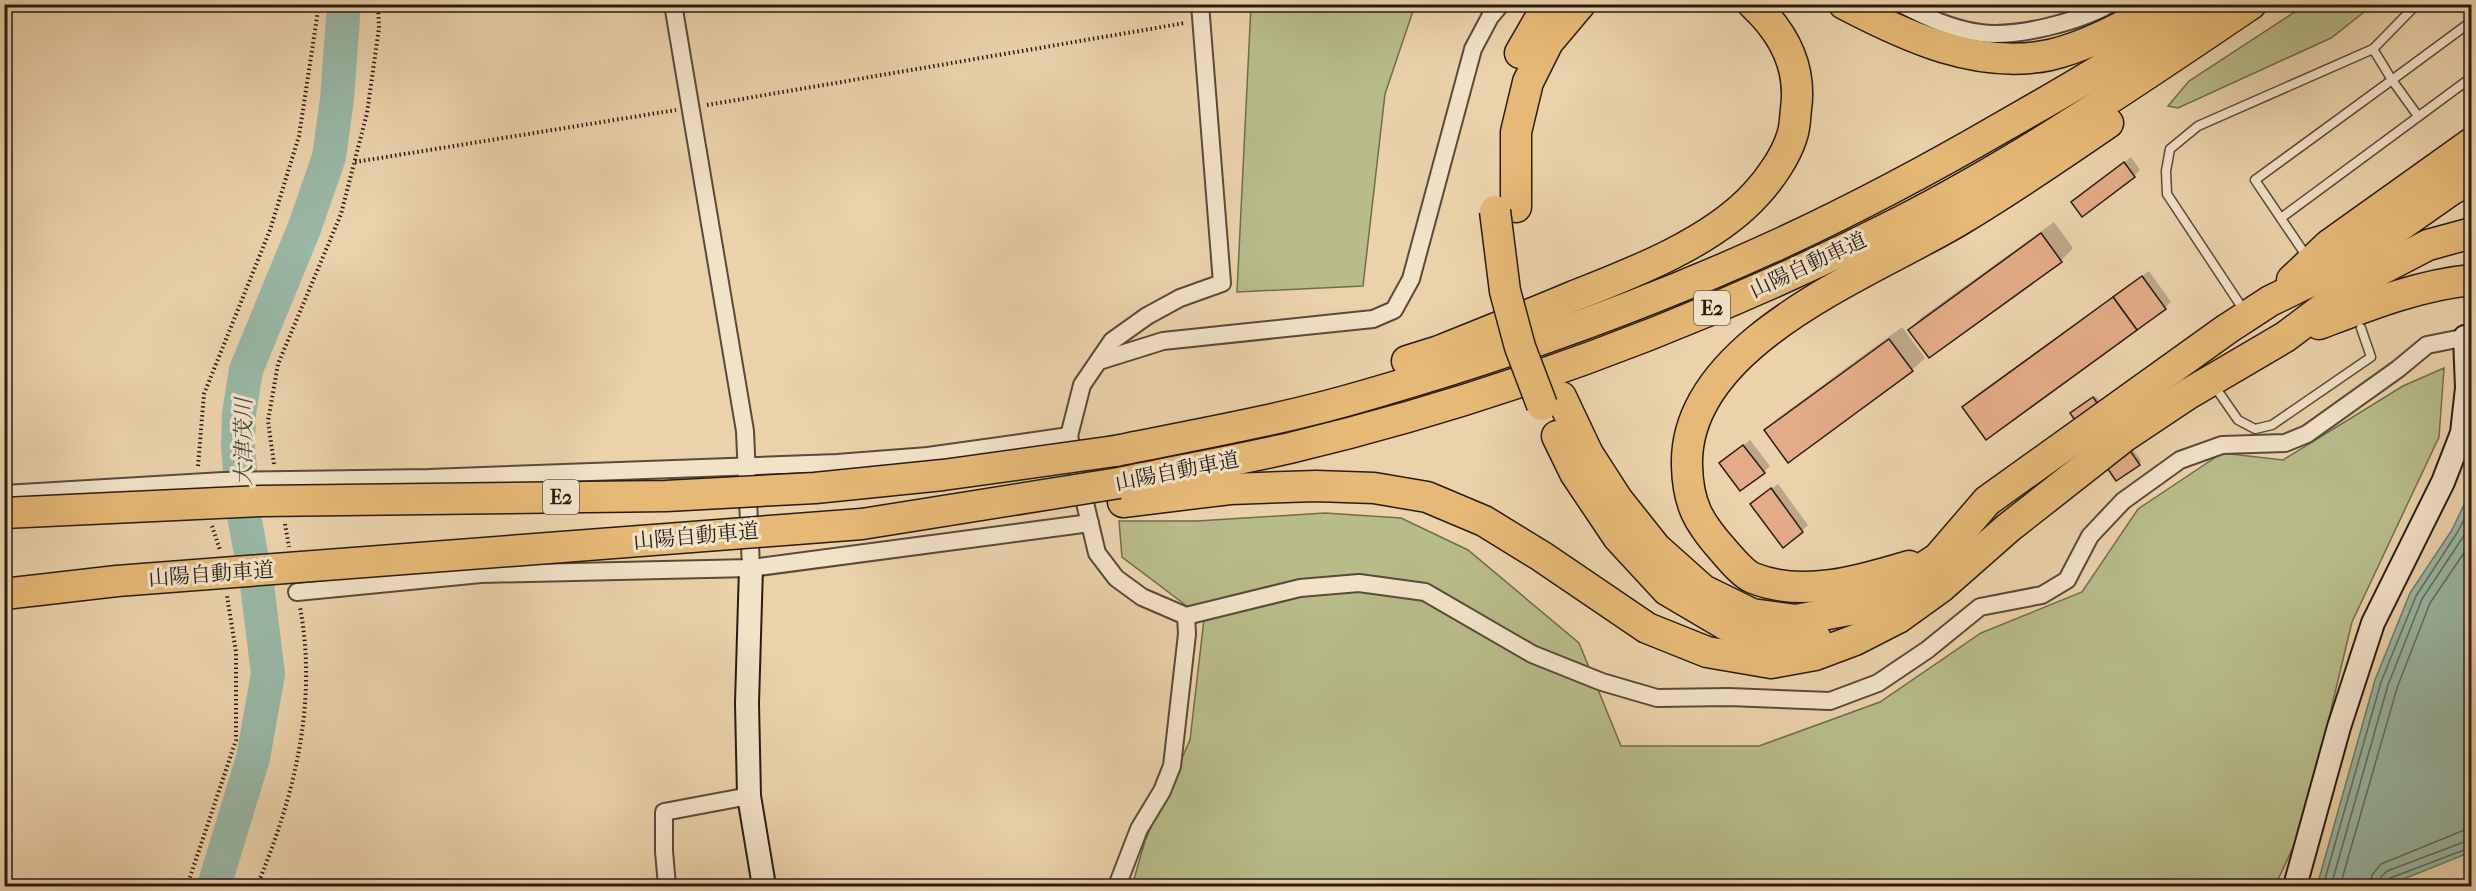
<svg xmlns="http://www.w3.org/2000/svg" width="2476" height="891" font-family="'IM FELL French Canon','Noto Serif JP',serif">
	<rect width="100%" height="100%" fill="#ebd2ab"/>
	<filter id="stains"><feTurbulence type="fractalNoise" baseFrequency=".00333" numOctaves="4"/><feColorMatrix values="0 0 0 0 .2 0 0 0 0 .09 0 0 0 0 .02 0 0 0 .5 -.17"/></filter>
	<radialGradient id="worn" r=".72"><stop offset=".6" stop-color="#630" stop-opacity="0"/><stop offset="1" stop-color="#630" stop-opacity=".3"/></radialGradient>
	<g fill="#b7bc89" stroke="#706c4e" stroke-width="1.5">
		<polygon points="2307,4 2373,5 2331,38 2178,108 2168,106 2189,81"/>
		<polygon points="1251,5 1415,5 1385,94 1363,286 1237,292"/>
		<polygon points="2444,368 2439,437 2352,622 2303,826 2275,886 1132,886 1145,841 1190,740 1204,619 1122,557 1119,521 1197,521 1325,513 1401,518 1468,550 1579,643 1621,746 1759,746 1880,702 1981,633 2082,592 2138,509 2222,453 2283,460 2403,386"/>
	</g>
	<polygon fill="#99b8a6" stroke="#6c7a6c" stroke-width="1.5" points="2471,490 2471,852 2386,886 2317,886 2375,680 2410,593 2452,530"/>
	<g fill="#0003">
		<polygon points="2131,157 2140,170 2134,176 2073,202"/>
		<polygon points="2054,222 2073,248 2061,261 1909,330 1922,317"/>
		<polygon points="2149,271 2171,302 2165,308 1964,407 1976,395"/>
		<polygon points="1902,327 1925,358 1912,370 1766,430 1778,418"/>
		<polygon points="2096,396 2141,461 2139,464 2074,410"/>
		<polygon points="1750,440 1770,466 1764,472 1721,463"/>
		<polygon points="1778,484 1808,525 1802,531 1758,498"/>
	</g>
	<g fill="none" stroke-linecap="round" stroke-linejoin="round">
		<g stroke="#606a5d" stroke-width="1.5">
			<polyline points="2323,886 2381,682 2416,596 2457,533 2472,504"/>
			<polyline points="2331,886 2388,685 2422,599 2463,537 2472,521"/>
			<polyline points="2340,886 2397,688 2430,603 2472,541"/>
			<polyline points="2370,886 2372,875 2381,864 2462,831 2472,830"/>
			<polyline points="2379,886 2381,877 2387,871 2472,839"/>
			<polyline points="2386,886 2390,878 2472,847"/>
		</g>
		<polyline stroke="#99b8a6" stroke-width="34" points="214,886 253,758 268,674 257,585 244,516 238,447 239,414 246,370 304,229 329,157 337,99 344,4"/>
	</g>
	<g fill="#e3ab87" stroke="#281c14" stroke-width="1.5">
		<polygon points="2124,162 2135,177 2082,217 2071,202"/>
		<polygon points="2041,233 2062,262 1929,358 1908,330"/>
		<polygon points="2142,276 2166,309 2137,330 2113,297"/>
		<polygon points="2113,297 2137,330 1986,440 1962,407"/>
		<polygon points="1889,339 1913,371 1788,463 1764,430"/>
		<polygon points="2093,397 2140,465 2116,481 2070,413"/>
		<polygon points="1743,445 1765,473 1740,491 1719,463"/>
		<polygon points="1771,488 1803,532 1783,548 1750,504"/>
	</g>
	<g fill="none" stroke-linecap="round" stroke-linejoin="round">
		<g stroke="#594a3a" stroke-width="11">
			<g id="lane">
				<polyline points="2373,49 2417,4"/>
				<polyline points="2418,116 2392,80 2472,21"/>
				<polyline points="2281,218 2472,77"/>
				<polyline points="2245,312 2167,194 2166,171 2170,149 2198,126 2373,49 2392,80 2255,180 2303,251"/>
				<polyline points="2213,384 2238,420 2255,429 2272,425 2371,357 2361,328"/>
			</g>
		</g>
		<g stroke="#594a3a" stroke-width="20">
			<g id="street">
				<polyline points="673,4 745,431 751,568"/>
				<polyline points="1200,4 1222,283 1180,298 1147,316 1112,341 1082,385 1069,436 1097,553 1116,578 1142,597 1186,616 1300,588 1359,583 1425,592 1532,654 1602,682 1657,698 1729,697 1830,701 1878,683 1927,650 1980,607 2042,595 2067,580 2090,536 2123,501 2180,460 2222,445 2285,443 2307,434 2398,369 2427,345 2472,336"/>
				<path d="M1901 4C1926 17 1951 29 1980 33 2016 38 2078 22 2110 4"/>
				<polyline points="1099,361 1163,341 1373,319 1394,310 1411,279 1473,49 1490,17 1501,4"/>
				<polyline points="4,494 223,481 429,478 837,463 928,456 1069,436"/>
				<polyline points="297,592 481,574 751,568 1090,523"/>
				<polyline points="667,886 664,851 664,812 749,796"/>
				<polyline points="1117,886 1139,829 1162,791 1172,766 1187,634 1186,616"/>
			</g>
		</g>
		<g stroke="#281c14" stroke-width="26">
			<g id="secondary">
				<polyline points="751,568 747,703 749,796 764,886"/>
				<polyline points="2295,886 2339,727 2373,623 2443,482 2462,433 2467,388 2465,337"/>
			</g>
		</g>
		<g stroke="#281c14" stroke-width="33">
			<g id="highway">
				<path d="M1844 4C1907 37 1978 70 2050 55 2089 46 2129 23 2164 4"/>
				<polyline points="1520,53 1545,10 1552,4"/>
				<polyline points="1516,207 1516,132 1528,82 1548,42 1580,4"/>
				<polyline points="2292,280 2329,245 2472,143"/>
				<path d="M2319 324C2369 305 2419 285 2472 280"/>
				<path d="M1407 361 1439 351C1484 333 1529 315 1574 296 1633 273 1713 242 1756 194 1770 179 1786 156 1792 136 1795 128 1795 118 1796 109 1802 66 1783 32 1753 4"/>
				<polyline points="1561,397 1588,454 1617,499 1656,548 1703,590 1752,614 1796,620 1854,609 1897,585 1938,558 1987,501 2227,329 2270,301 2344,265 2451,190 2472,179"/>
				<polyline points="1557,436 1575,473 1618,537 1667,590 1728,626 1769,638 1816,639"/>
				<path d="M1115 451C1200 434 1286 419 1370 394 1509 354 1646 305 1777 245 1855 209 1930 169 2004 126 2071 88 2138 49 2201 4"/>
				<path d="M1119 483C1176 471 1233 461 1290 448 1500 398 1704 321 1896 224 2020 161 2136 82 2251 4"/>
				<polyline points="1123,502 1230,489 1316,486 1374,488 1427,497 1484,521 1541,556 1647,628 1707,652 1771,663 1815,655 1855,640 1898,618 1941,587 2008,528 2125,436 2188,394 2285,337 2361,280 2428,245 2472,233"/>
				<path d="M1909 566C1859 581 1803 598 1753 578 1743 574 1731 559 1723 550 1698 522 1688 504 1687 466 1683 342 1872 273 1960 220 2010 190 2060 156 2108 123"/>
			</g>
		</g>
		<g stroke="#281c14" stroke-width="4" stroke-dasharray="1.5 3" stroke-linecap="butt">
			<polyline points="707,105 1185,23"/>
			<polyline points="355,162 676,110"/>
			<polyline points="274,464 268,421 278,364 341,214 367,113 379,28 378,4"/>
			<polyline points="198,466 204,394 270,230 299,136 319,4"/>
			<polyline points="285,524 289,547"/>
			<polyline points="212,526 220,550"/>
			<polyline points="187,886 236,740 236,652 227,596"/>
			<path d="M257 886C294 797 318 704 300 607"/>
		</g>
		<use href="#lane" stroke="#f2e2c8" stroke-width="8"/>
		<use href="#street" stroke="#f2e2c8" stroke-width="16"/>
		<use href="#secondary" stroke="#f2e2c8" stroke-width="22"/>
		<use href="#highway" stroke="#e6b976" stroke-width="30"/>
		<g stroke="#281c14" stroke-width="33" stroke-linecap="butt">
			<g id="highway-bridge">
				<polyline points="1495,211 1505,291 1520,347 1542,405"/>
				<polyline points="4,513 261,501 666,496 815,488 943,475 1115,451"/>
				<polyline points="4,594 117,581 862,524 1119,483"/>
			</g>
		</g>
		<use href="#highway-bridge" stroke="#e6b976" stroke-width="30"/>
	</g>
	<g text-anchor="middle" stroke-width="6" stroke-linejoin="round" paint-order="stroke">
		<g fill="#f2e2c8" stroke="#65574a" stroke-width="1.5">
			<rect x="1694" y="291" width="36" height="34" rx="4.5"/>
			<rect x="543" y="480" width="36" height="34" rx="4.5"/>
		</g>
		<g font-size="20" font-weight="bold" fill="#281c14">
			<text x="1712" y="315">E2</text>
			<text x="561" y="504">E2</text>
		</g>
		<g font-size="21" fill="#281c14" stroke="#f2e2c8">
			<text transform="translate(1808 265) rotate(-25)" y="7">山陽自動車道</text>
			<text transform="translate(1177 471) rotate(-11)" y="7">山陽自動車道</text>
			<text transform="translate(696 536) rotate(-5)" y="7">山陽自動車道</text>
			<text transform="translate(211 574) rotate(-4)" y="7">山陽自動車道</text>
		</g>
		<g font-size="22" font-style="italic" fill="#4a4b40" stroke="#f2e2c8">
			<text transform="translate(243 442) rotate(-90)" y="8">大津茂川</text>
		</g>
	</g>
	<rect width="2476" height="891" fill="none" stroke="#ebd2ab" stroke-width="24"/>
	<rect x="6" y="6" width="2464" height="879" fill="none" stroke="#281c14" stroke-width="3"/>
	<rect x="12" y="12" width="2452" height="867" fill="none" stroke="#281c14" stroke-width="1.5"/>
	<rect width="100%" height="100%" filter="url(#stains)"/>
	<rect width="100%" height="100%" fill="url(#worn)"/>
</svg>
